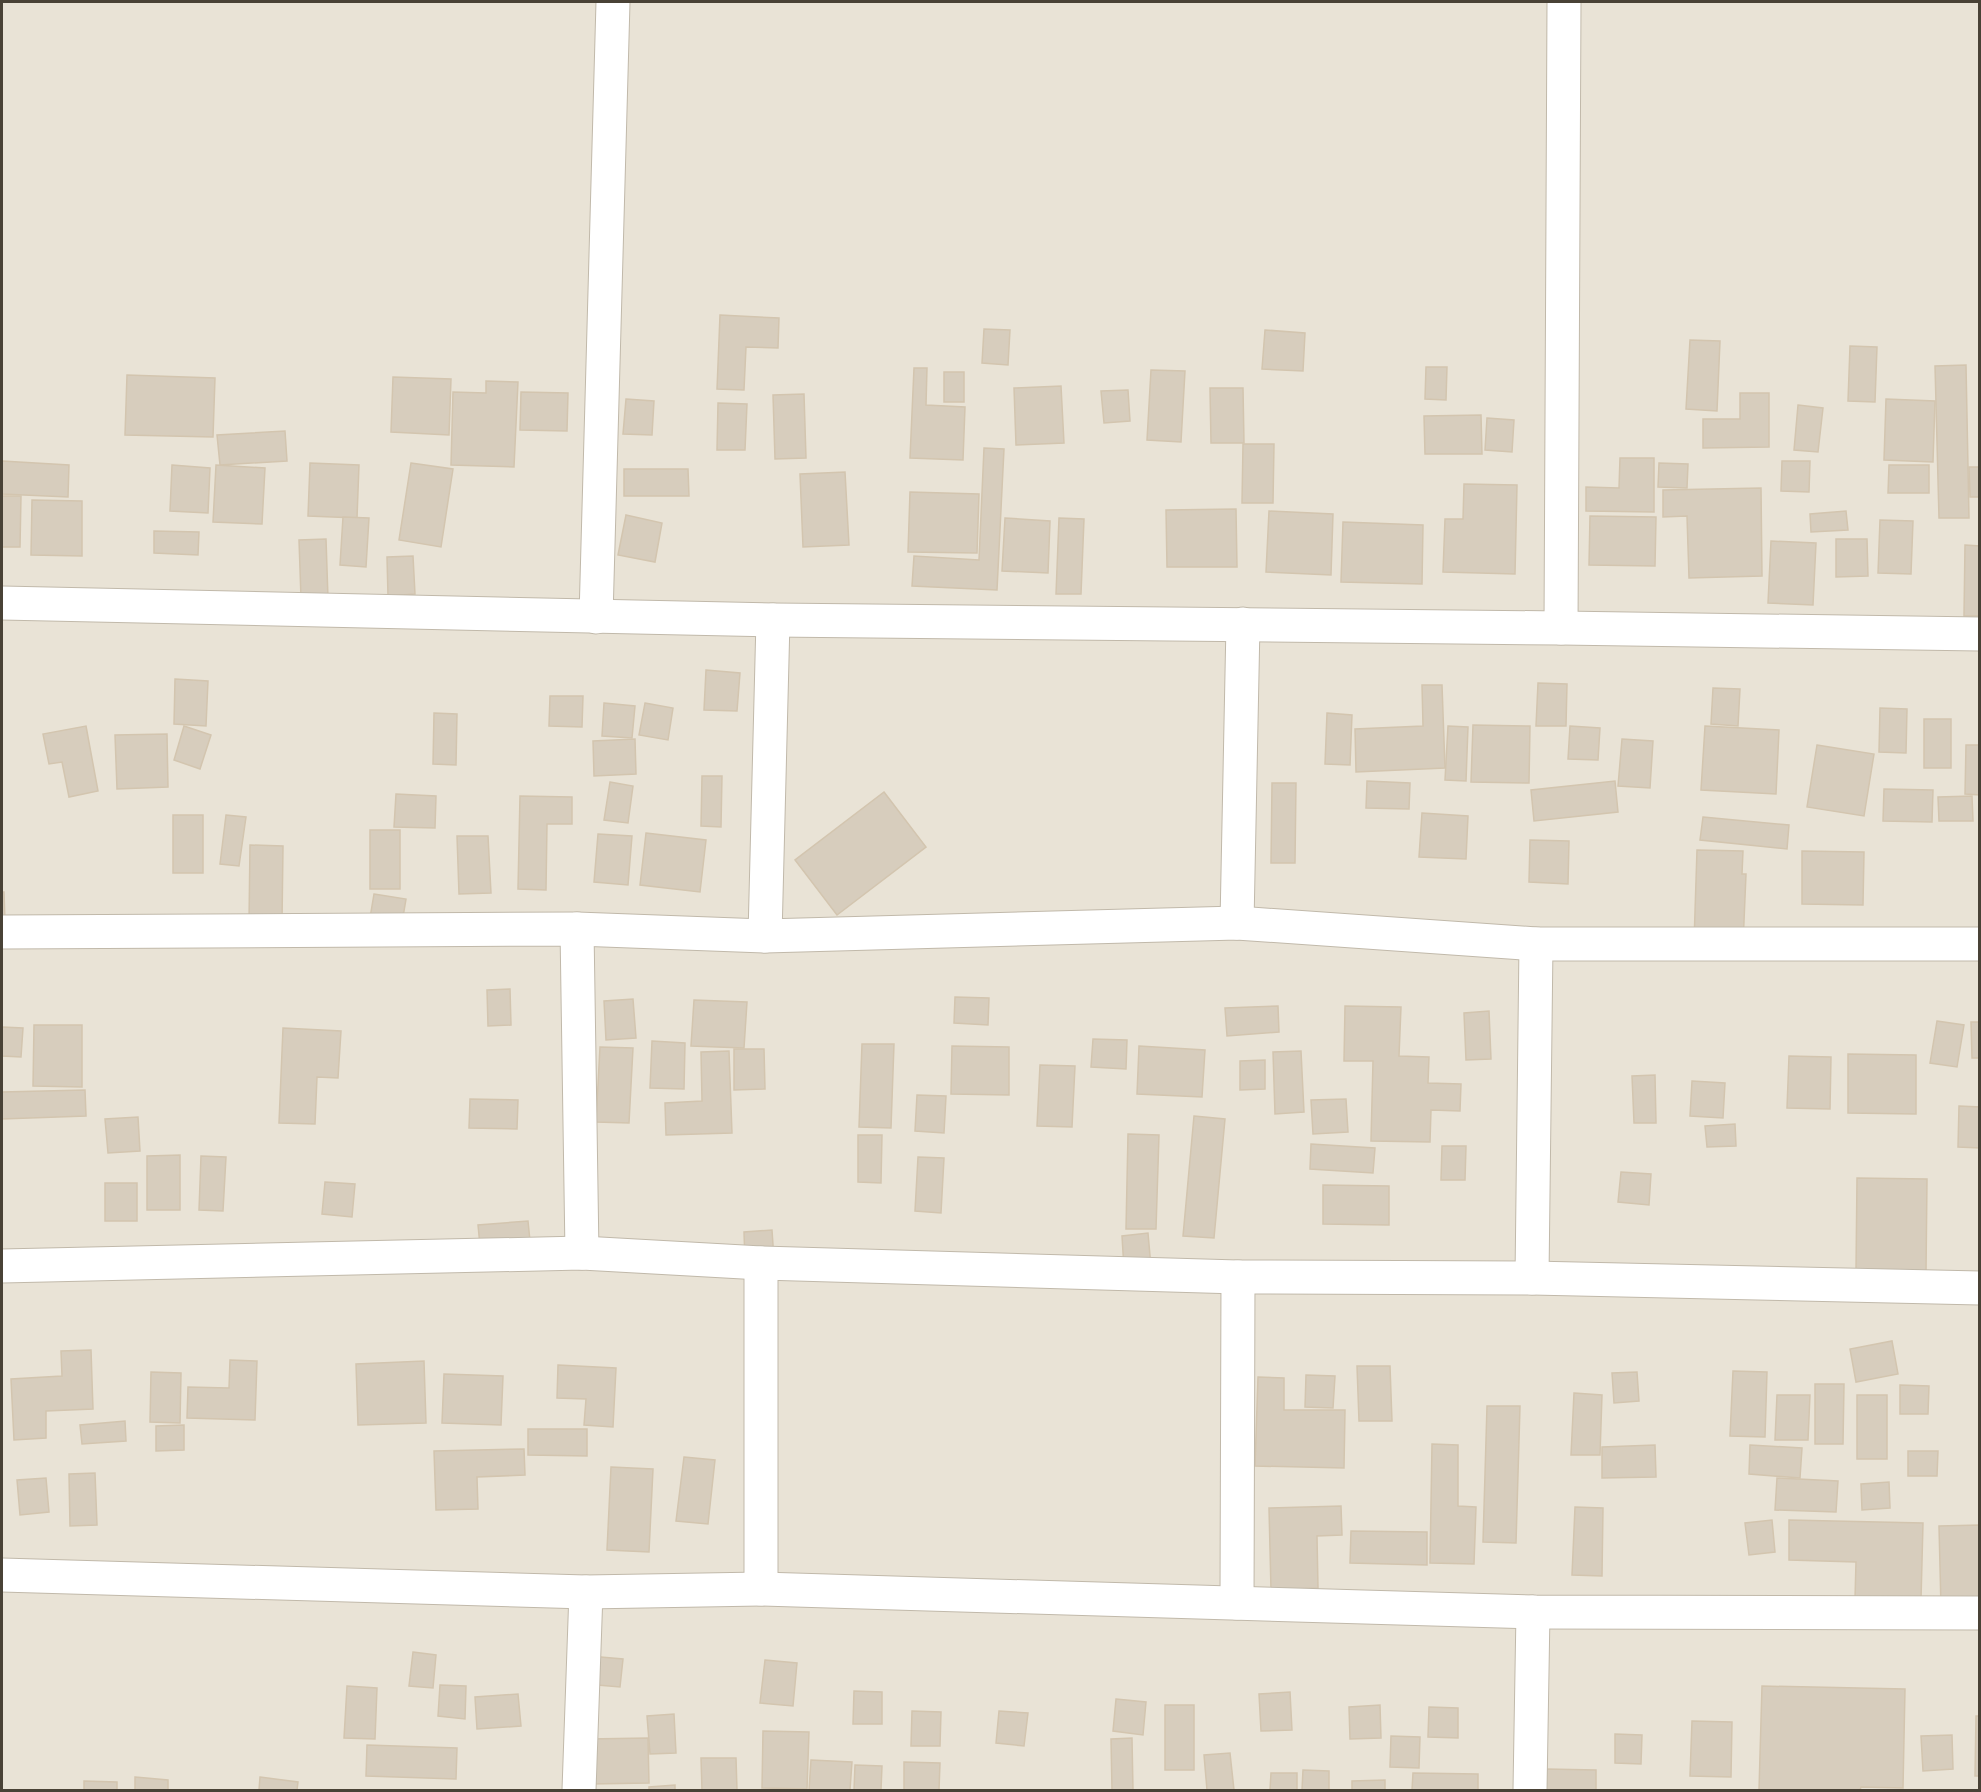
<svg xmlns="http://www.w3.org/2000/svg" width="1981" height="1792" font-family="Raleway,sans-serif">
	<rect width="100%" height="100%" fill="#f5f1e8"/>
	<rect fill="#e9e3d6" x="2" y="2" width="1977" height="1788"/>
	<g fill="#d7cdbd" stroke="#d3c5af" stroke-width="1.5">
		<polygon points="720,315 779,318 778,348 746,347 744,390 717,389"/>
		<polygon points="984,329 1010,330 1008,365 982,363"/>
		<polygon points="1265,330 1305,333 1303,371 1262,369"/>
		<polygon points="1690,340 1720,341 1717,411 1686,409"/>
		<polygon points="1850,346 1877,347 1875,402 1848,401"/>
		<polygon points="1966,365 1969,518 1939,518 1935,366"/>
		<polygon points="1426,367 1447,367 1446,400 1425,399"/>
		<polygon points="914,368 927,368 926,405 965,407 963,460 910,458"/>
		<polygon points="1151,370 1185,371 1181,442 1147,440"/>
		<rect x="944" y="372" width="20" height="30"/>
		<polygon points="127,375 215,378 213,437 125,435"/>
		<polygon points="393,377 451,379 449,435 391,432"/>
		<polygon points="486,381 518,382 514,467 451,465 453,392 486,393"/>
		<polygon points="1061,386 1064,443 1016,445 1014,388"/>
		<polygon points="1210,388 1243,388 1244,443 1211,443"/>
		<polygon points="1128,390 1130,421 1104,423 1101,391"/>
		<polygon points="521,392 568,393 567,431 520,430"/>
		<polygon points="1740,393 1769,393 1769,447 1703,448 1703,419 1740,419"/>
		<polygon points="804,394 806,458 775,459 773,395"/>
		<polygon points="626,399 654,401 652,435 623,434"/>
		<polygon points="1886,399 1935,401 1933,462 1884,460"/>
		<polygon points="718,403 747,404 745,450 717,450"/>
		<polygon points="1798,405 1823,408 1818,452 1794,450"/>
		<polygon points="1481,415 1482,454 1425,454 1424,416"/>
		<polygon points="1487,418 1514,420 1512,452 1485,450"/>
		<polygon points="285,431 287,461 220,465 217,435"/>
		<polygon points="1243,444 1274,444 1273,503 1242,503"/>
		<polygon points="984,448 1004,449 997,590 912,586 914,556 979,560"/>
		<polygon points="1620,458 1654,458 1654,512 1586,511 1586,487 1619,488"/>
		<polygon points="2,461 69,465 68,497 2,494"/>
		<polygon points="1782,461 1810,461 1809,492 1781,491"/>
		<polygon points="310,463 359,465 357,518 308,516"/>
		<polygon points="411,463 453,469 441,547 399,540"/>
		<polygon points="1659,463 1688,464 1687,488 1658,487"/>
		<polygon points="172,465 210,468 208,513 170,511"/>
		<polygon points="216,465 265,468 262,524 213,522"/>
		<polygon points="1889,465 1929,465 1929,493 1888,493"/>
		<polygon points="1969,467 1980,467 1980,497 1970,497"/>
		<polygon points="624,469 688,469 689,496 624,496"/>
		<polygon points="845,472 849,545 803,547 800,474"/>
		<polygon points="1464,484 1517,485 1515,574 1443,572 1445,519 1463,519"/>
		<polygon points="1761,488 1762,576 1689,578 1687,516 1663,517 1663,490"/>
		<polygon points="910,492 979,494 977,553 908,552"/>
		<polygon points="2,496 21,496 20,547 2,547"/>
		<polygon points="32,500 82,501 82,556 31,555"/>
		<polygon points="1236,509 1237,567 1167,567 1166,510"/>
		<polygon points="1269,511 1333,514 1331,575 1266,572"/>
		<polygon points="1846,511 1848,530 1811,532 1810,514"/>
		<polygon points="626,515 662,523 655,562 618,555"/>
		<polygon points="1590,516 1656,517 1655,566 1589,565"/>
		<polygon points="343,517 369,518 366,567 340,565"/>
		<polygon points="1005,518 1050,521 1048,573 1002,571"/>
		<polygon points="1059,518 1084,519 1081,594 1056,594"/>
		<polygon points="1880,520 1913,521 1911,574 1878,573"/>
		<polygon points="1343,522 1423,525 1422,584 1341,582"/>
		<polygon points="154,531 199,532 198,555 154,553"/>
		<polygon points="326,539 328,598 301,598 299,540"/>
		<polygon points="1836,539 1867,539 1868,576 1836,577"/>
		<polygon points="1771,541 1816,543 1813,605 1768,603"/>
		<polygon points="1965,545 1980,546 1980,616 1964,616"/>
		<polygon points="413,556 415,594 388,596 387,557"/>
		<polygon points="706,670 740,673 737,711 704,710"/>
		<polygon points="175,679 208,681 206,726 174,724"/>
		<polygon points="1538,683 1567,684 1566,726 1536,726"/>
		<polygon points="1422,685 1442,685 1445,768 1356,772 1355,729 1423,726"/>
		<polygon points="1713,688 1740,689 1738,726 1711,724"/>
		<polygon points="550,696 583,696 582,727 549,726"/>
		<polygon points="604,703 635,706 632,738 602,736"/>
		<polygon points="645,703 673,708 668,740 639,735"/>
		<polygon points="1880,708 1907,709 1906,753 1879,752"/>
		<polygon points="434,713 457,714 456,765 433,764"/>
		<polygon points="1327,713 1352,715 1350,765 1325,764"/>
		<rect x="1924" y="719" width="27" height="49"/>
		<polygon points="1473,725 1530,726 1529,783 1471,782"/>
		<polygon points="86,726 98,791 69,797 62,762 49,764 43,734"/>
		<polygon points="184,726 211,735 200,769 174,760"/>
		<polygon points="1448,726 1468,727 1466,781 1445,780"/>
		<polygon points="1570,726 1600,728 1598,760 1568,759"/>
		<polygon points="1705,726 1779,730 1776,794 1701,790"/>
		<polygon points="167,734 168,787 117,789 115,735"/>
		<polygon points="635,739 636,774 594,776 593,741"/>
		<polygon points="1622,739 1653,741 1650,788 1618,786"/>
		<polygon points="1817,745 1874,754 1864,816 1807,807"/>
		<polygon points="1966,745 1980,745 1980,795 1965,794"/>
		<polygon points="702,776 722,776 721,827 701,826"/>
		<polygon points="1367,781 1410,783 1409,809 1366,808"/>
		<polygon points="1615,781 1618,812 1534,821 1531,790"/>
		<polygon points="610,782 633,786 628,823 604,820"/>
		<polygon points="1272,783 1296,783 1295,863 1271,863"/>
		<polygon points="1884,789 1933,790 1932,822 1883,821"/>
		<polygon points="884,792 926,847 837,915 795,860"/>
		<polygon points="396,794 436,796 435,828 394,827"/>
		<polygon points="520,796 572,797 572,824 547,824 546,890 518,889"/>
		<polygon points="1972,796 1973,821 1939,821 1938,797"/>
		<polygon points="1422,813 1468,816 1466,859 1419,857"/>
		<rect x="173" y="815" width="30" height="58"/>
		<polygon points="226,815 246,817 239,866 220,864"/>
		<polygon points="1703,817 1789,825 1787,849 1700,840"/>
		<rect x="370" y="830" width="30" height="59"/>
		<polygon points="646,833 706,840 700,892 640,885"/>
		<polygon points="598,834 632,836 628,885 594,882"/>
		<polygon points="457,836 488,836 491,893 459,894"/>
		<polygon points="1530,840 1569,841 1568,884 1529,882"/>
		<polygon points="250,845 283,846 282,923 249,923"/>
		<polygon points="1697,850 1743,851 1742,874 1746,874 1743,945 1694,943"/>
		<polygon points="1802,851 1864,852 1863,905 1802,904"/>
		<polygon points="2,892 4,892 5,922 2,922"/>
		<polygon points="374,894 406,899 401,929 369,924"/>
		<polygon points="510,989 511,1025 488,1026 487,990"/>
		<polygon points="955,997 989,998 988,1025 954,1023"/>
		<polygon points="633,999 636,1038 606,1040 604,1001"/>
		<polygon points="694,1000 747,1002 744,1048 691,1046"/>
		<polygon points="1278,1006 1279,1032 1227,1036 1225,1008"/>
		<polygon points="1345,1006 1401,1007 1399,1056 1429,1057 1428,1083 1461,1084 1460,1111 1431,1110 1430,1142 1371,1141 1373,1061 1344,1061"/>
		<polygon points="1489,1011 1491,1059 1466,1060 1464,1013"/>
		<polygon points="1937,1021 1964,1025 1957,1067 1930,1063"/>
		<polygon points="1971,1022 1980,1022 1980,1058 1972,1058"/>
		<polygon points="34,1025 82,1025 82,1087 33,1086"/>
		<polygon points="2,1027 23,1028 21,1057 2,1056"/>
		<polygon points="283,1028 341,1031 338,1078 317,1077 315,1124 279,1123"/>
		<polygon points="1093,1039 1127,1040 1126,1069 1091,1067"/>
		<polygon points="652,1041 685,1043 684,1089 650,1088"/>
		<polygon points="862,1044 894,1044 891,1128 859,1127"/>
		<polygon points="952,1046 1009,1047 1009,1095 951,1094"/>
		<polygon points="1139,1046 1205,1050 1202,1097 1137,1094"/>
		<polygon points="600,1047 633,1048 629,1123 596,1122"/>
		<polygon points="734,1049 764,1049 765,1089 734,1090"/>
		<polygon points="729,1051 732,1133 666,1135 665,1103 702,1101 701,1052"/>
		<polygon points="1301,1051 1304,1112 1275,1114 1273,1052"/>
		<polygon points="1848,1054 1916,1055 1916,1114 1848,1113"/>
		<polygon points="1789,1056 1831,1057 1830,1109 1787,1108"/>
		<polygon points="1265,1060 1265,1089 1240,1090 1240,1061"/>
		<polygon points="1040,1065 1075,1066 1072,1127 1037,1126"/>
		<polygon points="1655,1075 1656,1123 1634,1123 1632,1076"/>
		<polygon points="1692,1081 1725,1083 1723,1118 1690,1116"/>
		<polygon points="85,1090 86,1116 2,1119 2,1092"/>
		<polygon points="917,1095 946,1096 944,1133 915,1131"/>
		<polygon points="470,1099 518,1100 517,1129 469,1128"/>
		<polygon points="1346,1099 1348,1132 1313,1134 1311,1100"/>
		<polygon points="1959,1106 1980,1107 1980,1148 1958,1147"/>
		<polygon points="1194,1116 1225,1119 1214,1238 1183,1236"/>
		<polygon points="138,1117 140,1151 108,1153 105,1119"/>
		<polygon points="1735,1124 1736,1146 1707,1147 1705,1126"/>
		<polygon points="1128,1134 1159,1135 1156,1229 1126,1229"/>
		<polygon points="858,1135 882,1135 881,1183 858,1182"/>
		<polygon points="1311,1144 1375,1148 1373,1173 1310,1169"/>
		<polygon points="1442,1146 1466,1146 1465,1180 1441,1180"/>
		<polygon points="180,1155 180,1210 147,1210 147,1156"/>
		<polygon points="201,1156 226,1157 223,1211 199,1210"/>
		<polygon points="918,1157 944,1158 941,1213 915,1211"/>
		<polygon points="1621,1172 1651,1174 1649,1205 1618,1202"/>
		<polygon points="1857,1178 1927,1179 1926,1273 1856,1271"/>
		<polygon points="325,1182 355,1184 352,1217 322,1214"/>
		<rect x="105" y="1183" width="32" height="38"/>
		<polygon points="1323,1185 1389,1186 1389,1225 1323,1224"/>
		<polygon points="528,1221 531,1251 481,1256 478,1225"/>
		<polygon points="772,1230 774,1260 745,1262 744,1232"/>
		<polygon points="1148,1233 1151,1267 1124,1269 1122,1236"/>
		<polygon points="1892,1341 1898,1374 1856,1382 1850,1349"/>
		<polygon points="91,1350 93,1409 46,1411 46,1438 14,1440 11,1379 62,1376 61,1351"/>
		<polygon points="230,1360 257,1361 255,1420 187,1418 188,1387 229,1388"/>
		<polygon points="424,1361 426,1423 358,1425 356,1364"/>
		<polygon points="558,1365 616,1368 613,1427 584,1425 586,1399 557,1398"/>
		<polygon points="1357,1366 1390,1366 1392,1421 1359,1421"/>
		<polygon points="1733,1371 1767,1372 1765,1437 1730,1436"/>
		<polygon points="151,1372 181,1373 180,1423 150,1422"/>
		<polygon points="1637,1372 1639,1401 1614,1403 1612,1373"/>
		<polygon points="444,1374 503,1376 501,1425 442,1423"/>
		<polygon points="1306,1375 1335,1376 1333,1408 1305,1407"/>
		<polygon points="1258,1377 1284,1378 1284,1410 1345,1410 1344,1468 1255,1466"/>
		<polygon points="1815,1384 1844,1384 1843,1444 1815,1444"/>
		<polygon points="1900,1385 1929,1386 1928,1414 1900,1414"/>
		<polygon points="1574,1393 1602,1395 1600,1455 1571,1455"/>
		<polygon points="1777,1395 1810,1395 1808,1440 1775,1440"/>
		<rect x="1857" y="1395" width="30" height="64"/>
		<polygon points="1487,1406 1520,1406 1516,1543 1483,1542"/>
		<polygon points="125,1421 126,1441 82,1444 80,1425"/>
		<polygon points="184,1425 184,1450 156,1451 156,1426"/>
		<polygon points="528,1429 587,1429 587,1456 528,1455"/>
		<polygon points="1432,1444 1458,1445 1458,1506 1476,1507 1474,1564 1430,1563"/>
		<polygon points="1655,1445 1656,1477 1602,1478 1602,1447"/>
		<polygon points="1750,1445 1802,1448 1800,1478 1749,1474"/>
		<polygon points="524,1449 525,1475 477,1477 478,1509 436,1510 434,1451"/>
		<polygon points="1908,1451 1938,1451 1937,1476 1908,1476"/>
		<polygon points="684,1457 715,1460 708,1524 676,1521"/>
		<polygon points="611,1467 653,1469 649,1552 607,1550"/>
		<polygon points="95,1473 97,1525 70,1526 69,1474"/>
		<polygon points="46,1478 49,1512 20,1515 17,1480"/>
		<polygon points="1777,1478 1838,1481 1836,1512 1775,1510"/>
		<polygon points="1889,1482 1890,1508 1862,1510 1861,1484"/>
		<polygon points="1341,1506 1342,1535 1317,1536 1318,1588 1271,1590 1269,1508"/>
		<polygon points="1575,1507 1603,1508 1602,1576 1572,1575"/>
		<polygon points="1772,1520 1775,1552 1749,1555 1745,1523"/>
		<polygon points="1789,1520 1923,1523 1921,1600 1855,1599 1856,1562 1789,1560"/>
		<polygon points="1980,1525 1980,1606 1941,1607 1939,1526"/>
		<polygon points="1351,1531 1427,1532 1427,1565 1350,1563"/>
		<polygon points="413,1652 436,1655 433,1688 409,1686"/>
		<polygon points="589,1656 623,1659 620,1687 586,1684"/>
		<polygon points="765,1660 797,1663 793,1706 760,1703"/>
		<polygon points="440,1685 466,1686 465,1719 438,1716"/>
		<polygon points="347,1686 377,1688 375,1739 344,1738"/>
		<polygon points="1762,1686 1905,1689 1903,1788 1861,1787 1860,1790 1759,1790"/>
		<polygon points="854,1691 882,1692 882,1724 853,1724"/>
		<polygon points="1290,1692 1292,1730 1261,1731 1259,1694"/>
		<polygon points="518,1694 521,1726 477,1729 475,1697"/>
		<polygon points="1116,1699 1146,1702 1143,1735 1113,1731"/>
		<rect x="1165" y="1705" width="29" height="65"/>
		<polygon points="1380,1705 1381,1738 1350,1739 1349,1707"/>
		<polygon points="1429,1707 1458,1708 1458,1738 1428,1737"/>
		<polygon points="912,1711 941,1712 940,1746 911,1746"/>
		<polygon points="999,1711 1028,1713 1024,1746 996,1743"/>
		<polygon points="674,1714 676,1753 650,1754 647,1716"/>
		<polygon points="1976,1716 1980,1716 1980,1776 1975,1776"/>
		<polygon points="1692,1721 1732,1722 1731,1777 1690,1776"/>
		<polygon points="763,1731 809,1732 807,1789 762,1788"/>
		<polygon points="1615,1734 1642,1735 1641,1764 1615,1763"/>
		<polygon points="1952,1735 1953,1769 1923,1771 1921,1736"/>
		<polygon points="1391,1736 1420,1737 1419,1768 1390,1767"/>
		<polygon points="648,1738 649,1783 590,1784 588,1739"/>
		<polygon points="1132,1738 1133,1790 1112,1790 1111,1739"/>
		<polygon points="367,1745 457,1748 456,1779 366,1776"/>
		<polygon points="1230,1753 1234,1790 1207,1790 1204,1755"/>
		<polygon points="701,1758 736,1758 737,1790 702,1790"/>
		<polygon points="811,1760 852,1762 850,1790 809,1790"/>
		<polygon points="904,1762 940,1763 939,1790 904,1790"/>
		<polygon points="855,1765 882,1766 881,1790 854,1790"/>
		<polygon points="1546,1769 1596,1770 1596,1790 1546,1790"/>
		<polygon points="1303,1770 1329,1771 1329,1790 1302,1790"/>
		<polygon points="1271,1773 1297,1773 1297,1790 1270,1790"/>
		<polygon points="1413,1773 1478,1774 1478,1790 1412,1790"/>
		<polygon points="135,1777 168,1780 168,1790 135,1790"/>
		<polygon points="260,1777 298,1782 297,1790 259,1790"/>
		<polygon points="1385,1780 1385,1790 1352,1790 1352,1781"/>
		<polygon points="84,1781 117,1782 117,1790 84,1790"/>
		<polygon points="675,1785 675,1790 649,1790 649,1787"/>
	</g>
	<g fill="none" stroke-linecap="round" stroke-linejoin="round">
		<g stroke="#c1b9aa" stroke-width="35">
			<g id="street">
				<polyline points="2,603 773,620 1561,628 1980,634"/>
				<polyline points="596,617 613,2"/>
				<polyline points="1561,628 1564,2"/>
				<polyline points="1237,923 1243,624"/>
				<polyline points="577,929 582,1253"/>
				<polyline points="2,932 577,929 765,936 1237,923 1536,944 1980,944"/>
				<polyline points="765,936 773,620"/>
				<polyline points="761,1263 761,1589"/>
				<polyline points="2,1266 582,1253 761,1263 1238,1277 1532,1278 1980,1288"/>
				<polyline points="1532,1278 1536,944"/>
				<polyline points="2,1575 586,1592 761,1589 1533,1612 1980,1613"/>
				<polyline points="1237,1603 1238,1277"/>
				<polyline points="579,1790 586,1592"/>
				<polyline points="1530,1790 1533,1612"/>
			</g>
		</g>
		<use href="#street" stroke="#fff" stroke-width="33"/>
	</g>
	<rect width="1981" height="1792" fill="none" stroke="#494236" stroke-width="6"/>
</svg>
